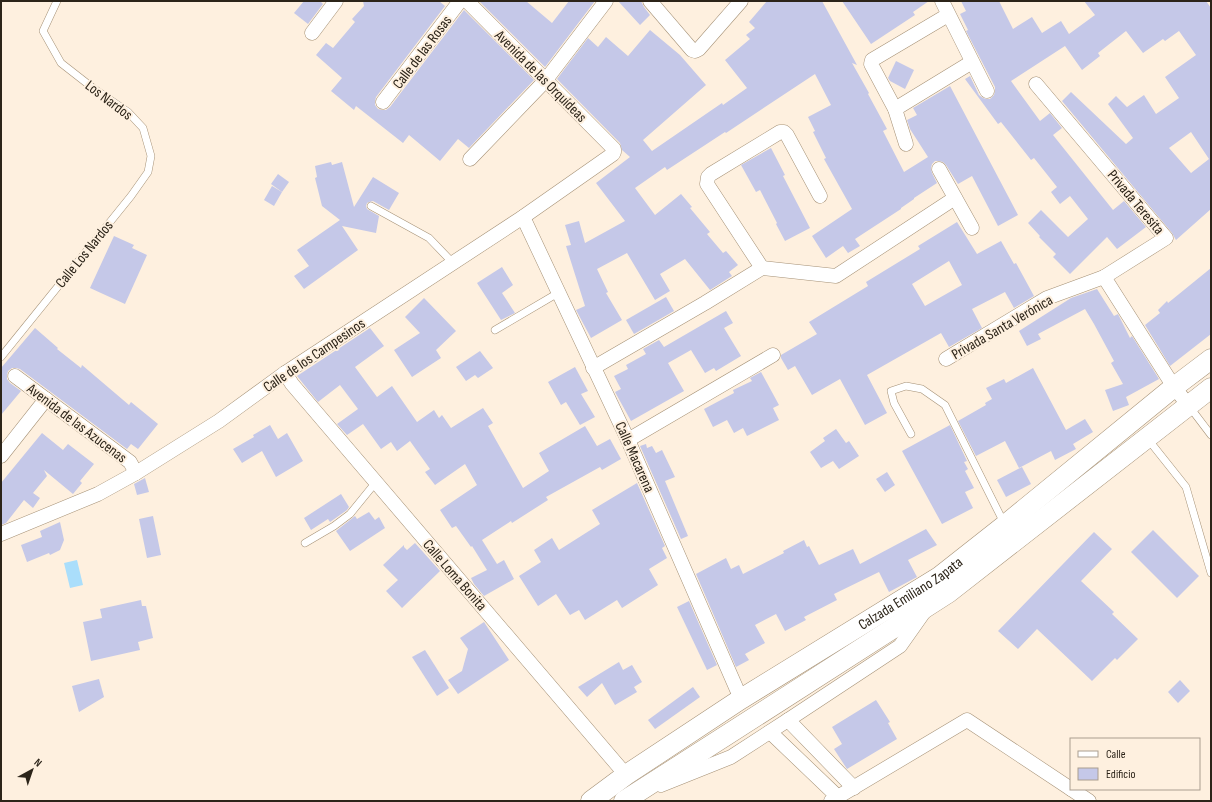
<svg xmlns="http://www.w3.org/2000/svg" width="1212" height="802" font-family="'Sofia Sans Condensed',sans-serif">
	<rect width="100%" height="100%" fill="#fef0df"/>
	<polygon fill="#aadefb" points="77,560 83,585 70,588 64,563"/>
	<g fill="#c5c8e8" fill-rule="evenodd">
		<polygon points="304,1 320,1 323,4 308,24 294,13"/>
		<polygon points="363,1 439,1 445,6 376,97 375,101 375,105 378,109 382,110 386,110 390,107 464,10 534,80 469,148 458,139 440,161 409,135 403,143 356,106 354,110 331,91 342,78 316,55 326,43 333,48 355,22 352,19 364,6"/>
		<polygon points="479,1 526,1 552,23 569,1 595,1 545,67"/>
		<polygon points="618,1 641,1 644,7 650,15 640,25"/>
		<polygon points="767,1 822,1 857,65 852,63 869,93 868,94 887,129 883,131 904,172 928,157 910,129 907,120 917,115 913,108 950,86 1018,215 998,226 972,176 958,184 946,165 943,162 939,161 935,161 932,164 931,168 932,173 937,183 914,198 914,199 901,208 901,209 855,239 860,246 848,253 843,246 826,258 812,236 852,209 824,159 826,158 813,132 815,131 808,117 831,105 815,74 738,125 726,133 725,132 667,170 665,167 635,188 655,215 681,194 692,207 690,208 710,232 707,234 723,253 726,251 738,265 729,272 732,276 710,290 685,259 660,274 670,291 655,300 627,253 597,269 608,292 606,293 622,320 591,338 576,310 585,306 566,246 571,245 565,225 579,221 585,243 625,221 596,183 630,157 622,150 620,143 557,79 588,38 598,47 606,37 628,56 650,30 680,55 706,85 643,140 652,151 722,103 723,105 747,88 725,60 750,39 746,35 755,28 749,22"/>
		<polygon points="842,1 929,1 913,12 915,15 871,44"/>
		<path d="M961 1H999L1013 29 1032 17 1042 33 1061 21 1069 34 1095 15 1084 1H1206L1211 8V209L1176 240 1172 233 1062 101 1071 92 1126 144 1133 138 1108 104 1116 96 1127 107 1144 95 1156 114 1179 98 1165 77 1196 55 1179 31 1165 41 1163 39 1143 53 1126 31 1098 53 1100 56 1082 70 1065 46 1011 81 1040 121 1050 113 1062 128 1053 135 1113 210 1124 201 1146 227 1117 249 1107 237 1070 274 1053 257 1056 254 1039 237 1040 236 1028 223 1041 210 1068 237 1088 219 1070 196 1060 204 1051 192 1057 187 1034 158 1031 160 1001 122 998 124 965 79 970 76 979 95 983 98 987 99H990L994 95 995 91V87L966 31 968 30 960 14 966 11ZM1191 132 1209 159 1191 173 1169 148Z"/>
		<polygon points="896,61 914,70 905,89 890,81 888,78"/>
		<polygon points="771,148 785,175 783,176 810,228 785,241 776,224 777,223 760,190 756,192 741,165"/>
		<polygon points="331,162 332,165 342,162 354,207 373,177 399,193 389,210 373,201 369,202 367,203 366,206 367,209 379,216 376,233 342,226 358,250 304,289 294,276 309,266 297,250 340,220 322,206 315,178 317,177 315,166"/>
		<polygon points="278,174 289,182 282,192 271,184"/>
		<polygon points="272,186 282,192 274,206 264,200"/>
		<path d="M957 222 977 254 1001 241 1014 264 1016 263 1034 296 1014 308 1005 292 972 309 982 328 949 347 941 333 867 375 887 413 865 425 840 379 812 395 795 366 788 370 781 358V355L817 334 809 322 868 286 866 282 920 249 918 246ZM949 261 962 285 925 306 912 284Z"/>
		<polygon points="114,236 134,245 132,248 147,255 125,304 90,288"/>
		<polygon points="502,267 513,285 502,293 515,313 501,320 477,283"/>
		<polygon points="1211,268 1211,334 1170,366 1145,325 1160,313 1158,310 1167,301 1168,303"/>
		<polygon points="1097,289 1114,316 1118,314 1130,338 1132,336 1159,379 1126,397 1129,405 1113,411 1105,390 1123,384 1111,363 1114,361 1094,324 1085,309 1038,334 1041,339 1027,346 1019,331 1071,298"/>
		<polygon points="666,297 674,311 634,334 626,320"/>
		<polygon points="424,298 456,331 436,350 441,358 412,377 394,350 420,333 405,317"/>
		<polygon points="726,311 733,323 724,328 741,356 716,371 714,368 705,373 691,350 668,363 684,391 631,421 615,392 621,389 614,376 628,369 626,365 646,354 643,349 659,340 664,347"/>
		<polygon points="35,328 58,348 57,349 81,368 82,365 129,405 131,402 158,424 138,449 131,444 127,449 20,369 16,368 12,368 8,371 7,375 7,379 10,383 21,391 1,415 1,368"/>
		<polygon points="370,328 384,346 355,367 377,397 392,386 417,422 434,410 439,418 442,415 451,428 483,408 493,423 488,426 523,488 549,471 539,453 585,426 597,446 610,439 621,459 602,470 600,467 546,497 548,500 512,523 511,521 482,540 497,564 504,560 514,579 484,596 474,584 471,578 487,570 472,546 471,547 456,526 452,528 440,510 477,485 465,464 435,485 425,472 430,469 410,441 397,451 391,442 381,449 363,424 347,435 337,424 358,409 340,385 318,402 297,376"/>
		<polygon points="480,351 493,368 478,378 475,375 466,381 456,367"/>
		<polygon points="575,367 588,391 581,394 595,417 580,425 566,402 561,405 548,382"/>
		<polygon points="1033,368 1066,430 1085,419 1093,432 1073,444 1076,449 1055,460 1051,451 1019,468 1005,441 976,456 958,421 986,405 985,403 992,399 986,388 1004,379 1006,383"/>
		<polygon points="761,372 779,405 773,408 779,420 747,436 743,428 734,433 727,420 713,427 704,409 734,393 733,390 752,381 750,378"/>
		<polygon points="270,425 278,439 287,433 303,461 276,477 262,451 242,463 233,449 254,437 253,435"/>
		<polygon points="950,425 967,461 964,462 968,469 965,471 974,488 965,492 973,508 942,524 902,451"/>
		<polygon points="836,429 846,443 849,441 859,456 839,469 833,461 821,468 810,452 825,441 823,438"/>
		<polygon points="42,433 63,450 68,444 94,464 80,481 82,483 73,494 44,470 47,476 33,493 40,498 33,508 24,500 6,523 1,525 1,483"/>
		<polygon points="646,444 647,448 652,446 656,453 662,450 675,477 665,481 688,536 681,539 640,446"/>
		<polygon points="1022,467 1031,484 1006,497 997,480"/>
		<polygon points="887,472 895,485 885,492 876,479"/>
		<polygon points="145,478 149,492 137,495 134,484"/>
		<polygon points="637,483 665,546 662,548 667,558 649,569 658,585 622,608 617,600 585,620 579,610 570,615 556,594 538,606 519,576 541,562 534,550 552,538 559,550 600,524 592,510"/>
		<polygon points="341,494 349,507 347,510 330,522 328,519 311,530 304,518"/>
		<polygon points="369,512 375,520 379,517 385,528 350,551 336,531 355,516 357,519"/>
		<polygon points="153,516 161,555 147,558 139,519"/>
		<polygon points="60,522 64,540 60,550 50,555 49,553 27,562 21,545 42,537 40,531"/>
		<polygon points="926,529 937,545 908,560 917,577 889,592 879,572 834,594 837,600 804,617 806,620 785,631 776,614 755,625 765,643 745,654 749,660 736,667 696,574 726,558 731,569 739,565 743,574 784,553 783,551 804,540 807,547 809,546 819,565 853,549 860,564"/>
		<polygon points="1153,530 1199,576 1177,598 1131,552"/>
		<polygon points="1094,532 1112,549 1081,581 1114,612 1112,614 1138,639 1117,660 1115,658 1092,681 1037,629 1018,649 998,631"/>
		<polygon points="415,543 440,571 402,608 386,591 398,580 383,565 404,545 404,547 407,550"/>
		<polygon points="141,600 142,606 146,606 153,638 138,642 140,650 91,661 83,622 102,618 100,609"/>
		<polygon points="689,601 717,665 707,670 677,607"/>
		<polygon points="484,622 509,660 458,694 448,680 462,671 468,649 460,638"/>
		<polygon points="425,650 449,688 437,696 412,657"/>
		<polygon points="619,662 623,670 632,665 642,682 634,687 637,692 615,705 602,683 587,697 578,687"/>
		<polygon points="99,679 104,697 79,712 72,686"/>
		<polygon points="1180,680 1190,691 1178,703 1168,692"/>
		<polygon points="693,687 700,697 655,729 648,720"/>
		<polygon points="876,700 890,722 888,723 897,739 847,769 834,749 842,744 832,727"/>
	</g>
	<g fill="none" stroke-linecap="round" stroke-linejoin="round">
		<g stroke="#a59176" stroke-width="8">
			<g id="service">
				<polyline points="371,206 429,238 453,263"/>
				<polyline points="495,330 558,293"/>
				<polyline points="1,357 131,196 148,172 151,156 143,128 128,112 93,88 61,63 43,31 57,1"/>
				<polyline points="1189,406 1211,435"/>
				<polyline points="911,434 894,403 891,391 906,386 922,389 945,405 1004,523"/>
				<polyline points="1147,438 1186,487 1211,573"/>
				<polyline points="305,543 334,526 350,514 376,482"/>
			</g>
		</g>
		<g stroke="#a59176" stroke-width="15">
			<g id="minor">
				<polyline points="650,1 692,50 695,51 699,49 741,1"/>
				<polyline points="942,1 987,91"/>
				<polyline points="312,33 336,1"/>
				<polyline points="383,102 460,1"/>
				<polyline points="895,109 972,62"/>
				<polyline points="906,144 895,109 871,64 872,60 948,15"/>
				<polyline points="470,159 545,81 606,1"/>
				<polyline points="939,169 972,228"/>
				<polyline points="523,217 628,440 741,699"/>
				<polyline points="762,268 707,184 708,177 711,174 780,132 784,132 787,135 820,196"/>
				<polyline points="1104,277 1174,387 1189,406"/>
				<polyline points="946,359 1047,298 1104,277 1166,238 1036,84"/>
				<polyline points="593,368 705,303 762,268 836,276 955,198"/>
				<polyline points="285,373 292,384 626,775"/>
				<polyline points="15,376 130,462 136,473"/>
				<polyline points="628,440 773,355"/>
				<polyline points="1,456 46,399"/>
				<polyline points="1,534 98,494 136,473 219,421 285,373 523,217 613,154 614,152 614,149 467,1"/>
				<polyline points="788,720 854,788"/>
				<polyline points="770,732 838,797"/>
				<polyline points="661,785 731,757 788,720 900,646 924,612"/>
				<polyline points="1071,789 1089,801"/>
				<polyline points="831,801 967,720 1071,789"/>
			</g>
		</g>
		<g stroke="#a59176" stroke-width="21">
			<g id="secondary">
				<path id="s1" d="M591 801 626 775 741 699 939 577 1005 525 1174 387 1211 359"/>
				<polyline points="624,801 948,593 1211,388"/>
			</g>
		</g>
		<use href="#service" stroke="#fff" stroke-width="7"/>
		<use href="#minor" stroke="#fff" stroke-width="14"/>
		<use href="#secondary" stroke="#fff" stroke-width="20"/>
	</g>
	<g text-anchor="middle" stroke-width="4" stroke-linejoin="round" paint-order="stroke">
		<g font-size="15" fill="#2c2419" stroke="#fef0df">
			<text transform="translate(422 52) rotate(-53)" y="5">Calle de las Rosas</text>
			<text transform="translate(541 76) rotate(45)" y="5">Avenida de las Orquídeas</text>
			<text transform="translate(109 100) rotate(37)" y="5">Los Nardos</text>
			<text transform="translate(1136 202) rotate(50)" y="5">Privada Teresita</text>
			<text transform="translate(84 254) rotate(-51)" y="5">Calle Los Nardos</text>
			<text transform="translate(1002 327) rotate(-30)" y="5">Privada Santa Verónica</text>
			<text transform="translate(314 355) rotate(-34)" y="5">Calle de los Campesinos</text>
			<text transform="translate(77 423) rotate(37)" y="5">Avenida de las Azucenas</text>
			<text transform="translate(635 457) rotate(66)" y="5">Calle Macarena</text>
			<text transform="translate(455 575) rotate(49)" y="5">Calle Loma Bonita</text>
			<text dy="5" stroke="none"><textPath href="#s1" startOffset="381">Calzada Emiliano Zapata</textPath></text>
		</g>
	</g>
	<rect width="1212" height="802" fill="none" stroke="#2c2419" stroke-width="4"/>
	<rect x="1070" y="738" width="130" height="52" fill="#fef0df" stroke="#aa9e90"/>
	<rect x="1078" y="751" width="20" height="6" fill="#ffffff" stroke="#aa9e90"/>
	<text x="1106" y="758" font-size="12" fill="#2c2419">Calle</text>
	<rect x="1078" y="768" width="20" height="12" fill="#c5c8e8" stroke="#aa9e90"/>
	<text x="1106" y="778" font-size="12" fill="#2c2419">Edificio</text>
	<g transform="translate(32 770) rotate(40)" stroke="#fef0df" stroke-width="3" paint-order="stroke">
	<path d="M0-3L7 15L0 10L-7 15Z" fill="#2c2419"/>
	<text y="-6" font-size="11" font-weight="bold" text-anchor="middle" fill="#2c2419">N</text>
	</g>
</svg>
